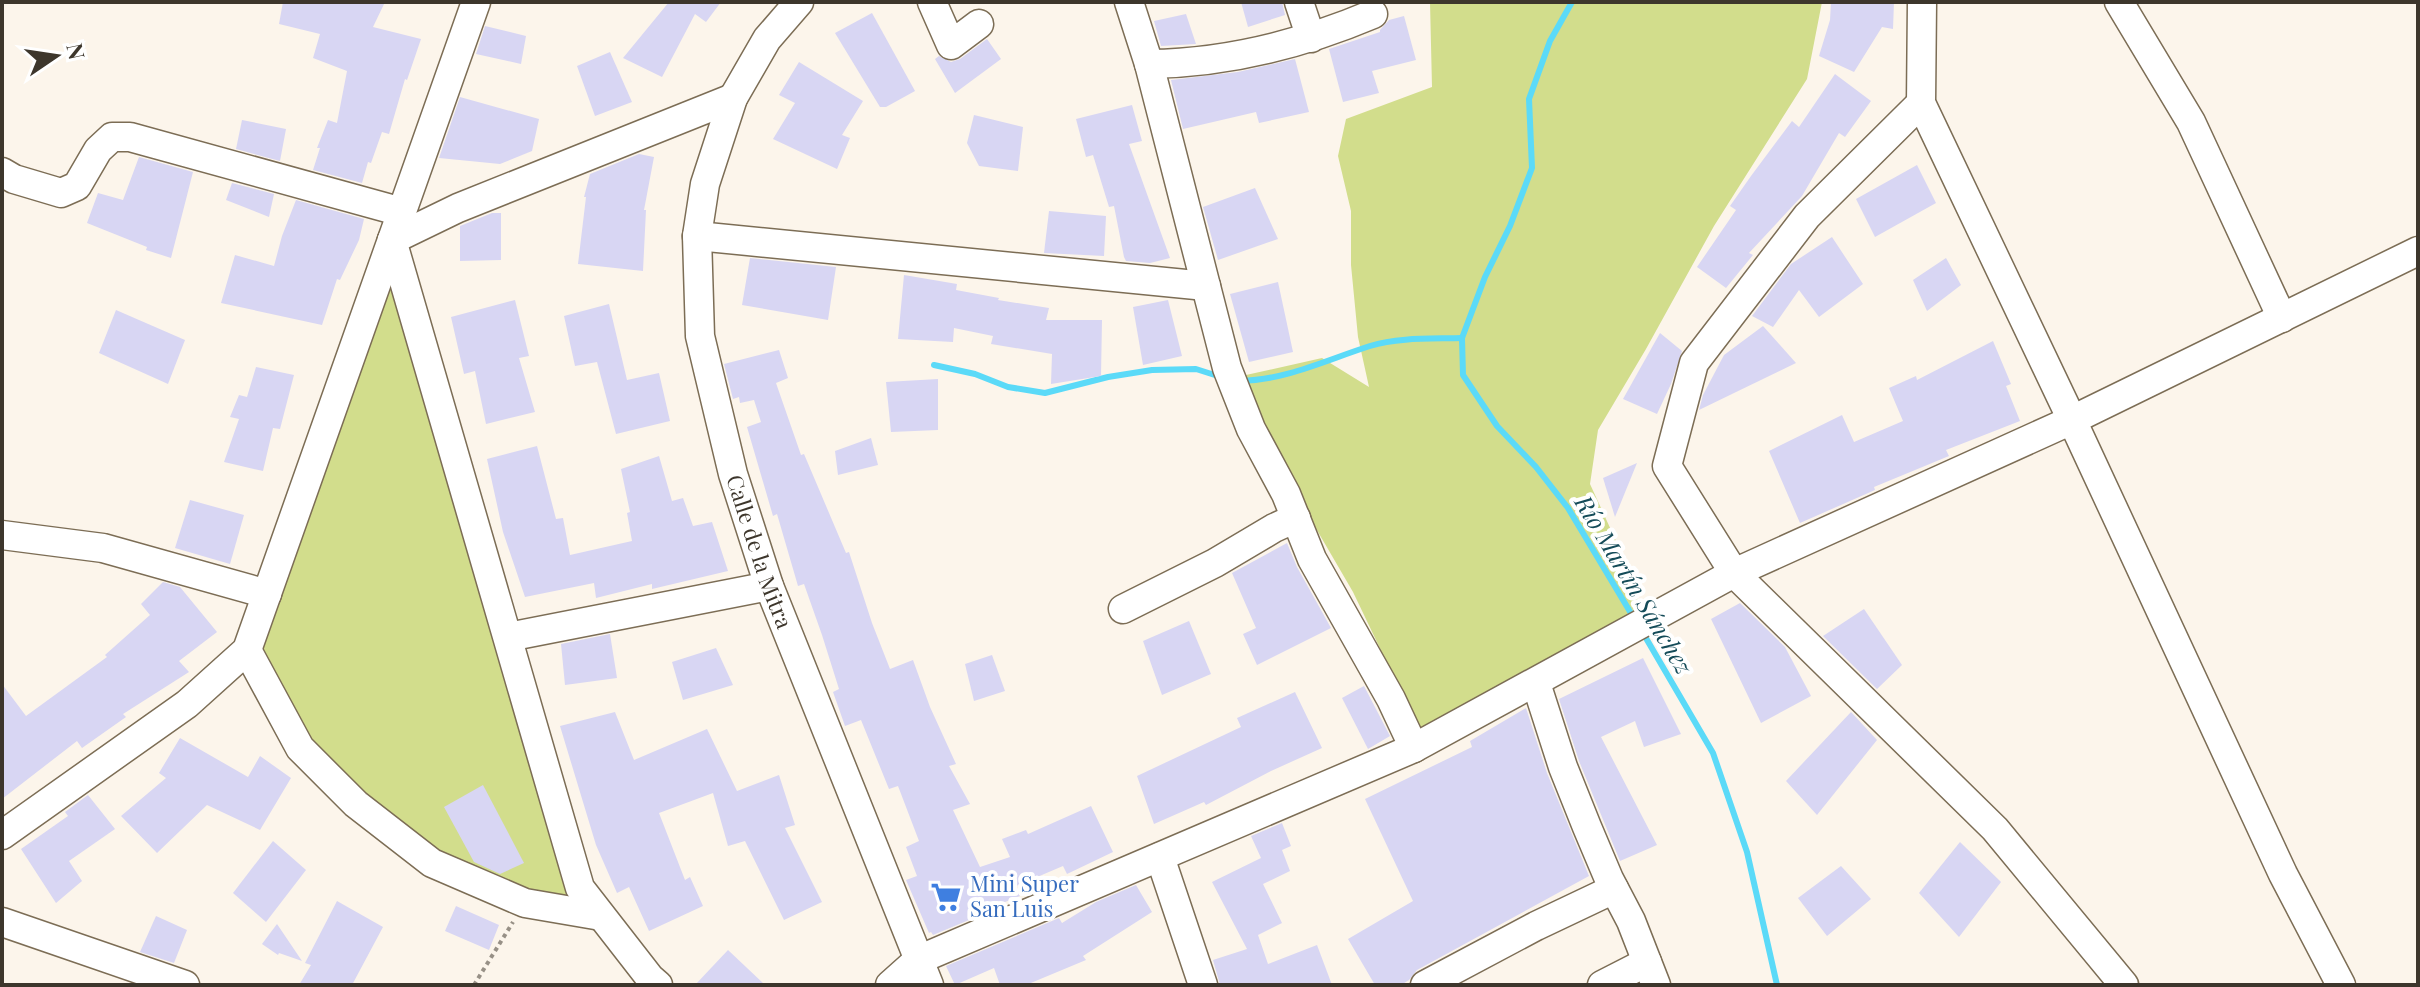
<svg xmlns="http://www.w3.org/2000/svg" width="2420" height="987" font-family="'Playfair Display',serif">
	<rect width="100%" height="100%" fill="#fcf5eb"/>
	<g fill="#d2dd8c">
		<polygon points="1430,2 1822,2 1807,79 1714,226 1646,349 1598,430 1590,484 1622,554 1641,609 1420,732 1353,592 1307,513 1268,437 1246,375 1322,358 1369,387 1358,337 1351,265 1351,211 1338,156 1346,119 1432,87"/>
		<polygon points="394,269 578,903 504,885 402,829 308,742 258,648"/>
	</g>
	<g fill="none" stroke-linecap="round" stroke-linejoin="round">
		<g stroke="#5bdaf8" stroke-width="6">
			<polyline points="1572,2 1550,41 1529,99 1532,168 1510,226 1485,277 1462,338 1463,375 1497,426 1536,467 1568,508 1635,620"/>
			<polyline points="934,365 975,374 1008,387 1045,393 1108,377 1152,370 1196,369 1221,377"/>
			<path d="M1240 381C1286 380 1326 360 1370 346 1399 337 1432 339 1462 338"/>
			<polyline points="1643,633 1713,753 1747,852 1777,985"/>
		</g>
	</g>
	<g fill="#d8d6f3">
		<polygon points="283,2 385,2 373,27 421,39 407,80 405,79 389,134 382,132 371,163 368,162 362,183 313,170 320,148 317,148 328,120 337,123 347,71 313,58 320,34 279,24"/>
		<polygon points="669,2 721,2 706,22 695,14 662,77 623,58"/>
		<polygon points="1241,2 1282,2 1285,15 1248,27"/>
		<polygon points="1831,2 1894,2 1893,29 1882,27 1854,72 1819,56 1830,20"/>
		<polygon points="872,13 915,91 886,107 880,107 835,33"/>
		<polygon points="1186,14 1196,44 1161,46 1154,21"/>
		<polygon points="1404,16 1416,60 1372,71 1379,93 1343,102 1329,49 1380,32 1380,30 1389,20"/>
		<polygon points="485,26 526,36 521,64 476,54"/>
		<polygon points="987,39 1001,59 955,93 935,59 939,56 951,62 960,59"/>
		<polygon points="610,52 632,102 595,116 577,66"/>
		<polygon points="1295,59 1309,112 1259,123 1256,112 1183,129 1171,80 1238,72"/>
		<polygon points="799,62 863,101 842,135 850,138 837,169 773,139 795,103 779,95"/>
		<polygon points="1835,74 1871,101 1845,137 1839,133 1802,196 1749,253 1753,255 1726,288 1697,267 1736,210 1730,206 1751,176 1792,121 1799,127"/>
		<polygon points="460,97 539,119 532,151 500,164 439,158"/>
		<polygon points="1132,105 1142,141 1129,144 1170,258 1150,263 1126,261 1124,257 1114,206 1109,207 1093,155 1086,157 1076,119"/>
		<polygon points="974,115 1023,127 1018,171 979,166 967,143"/>
		<polygon points="242,120 286,129 280,161 236,149"/>
		<polygon points="639,154 654,157 644,210 646,210 643,271 578,264 586,197 584,197 590,174"/>
		<polygon points="139,157 193,172 171,258 146,250 147,247 87,223 98,193 123,200"/>
		<polygon points="1917,165 1936,203 1875,237 1856,199"/>
		<polygon points="232,183 274,194 269,217 226,200"/>
		<polygon points="1255,188 1278,239 1218,260 1203,207"/>
		<polygon points="296,200 364,219 359,240 340,280 337,279 322,325 221,303 235,255 274,266 282,236"/>
		<polygon points="1049,211 1106,216 1104,256 1044,253"/>
		<polygon points="492,213 501,213 501,260 460,261 460,226"/>
		<polygon points="1832,237 1863,284 1819,317 1799,290 1773,327 1752,316 1791,264"/>
		<polygon points="750,258 836,267 828,320 742,305"/>
		<polygon points="1946,258 1961,285 1927,311 1913,280"/>
		<polygon points="904,275 957,284 956,290 999,298 998,300 1049,308 1046,320 1102,320 1101,376 1051,384 1052,354 991,344 993,336 954,328 953,342 898,339"/>
		<polygon points="1278,282 1293,352 1249,362 1230,294"/>
		<polygon points="515,300 529,356 519,358 535,412 486,424 475,371 464,374 451,317"/>
		<polygon points="1168,300 1182,356 1143,365 1133,307"/>
		<polygon points="609,304 627,380 659,373 670,421 616,434 597,362 575,366 564,316"/>
		<polygon points="116,310 185,340 168,384 99,353"/>
		<polygon points="1763,326 1796,363 1699,410 1703,395 1724,355"/>
		<polygon points="1660,333 1682,351 1671,384 1657,414 1623,399"/>
		<polygon points="1993,341 2011,384 2006,386 2020,421 1946,450 1949,456 1874,487 1875,490 1800,523 1769,451 1842,415 1854,442 1903,421 1889,388 1916,376 1917,380"/>
		<polygon points="779,350 788,378 776,383 801,455 804,454 846,553 849,552 872,623 890,669 913,660 930,707 956,764 949,766 970,804 953,810 980,867 1010,857 1002,839 1026,830 1028,834 1091,806 1113,852 1067,874 1063,866 1016,886 1020,896 968,917 969,920 933,935 931,932 929,933 906,880 917,876 906,847 919,841 898,786 889,789 861,720 845,726 833,692 839,689 822,635 804,584 798,586 777,514 773,516 747,427 761,422 754,400 740,403 739,397 733,399 724,364"/>
		<polygon points="256,367 294,375 280,429 273,428 263,471 224,462 239,419 230,417 239,395 247,397"/>
		<polygon points="938,379 938,430 891,432 886,382"/>
		<polygon points="871,438 878,465 838,475 835,451"/>
		<polygon points="537,446 556,519 563,518 570,555 632,541 627,513 630,512 621,469 659,456 672,501 683,498 693,526 712,522 728,571 652,589 652,584 596,598 594,583 525,597 503,532 487,459"/>
		<polygon points="1637,463 1615,517 1603,478"/>
		<polygon points="190,500 244,515 230,564 175,548"/>
		<polygon points="1287,543 1297,567 1331,628 1257,665 1243,634 1256,628 1232,573"/>
		<polygon points="163,582 180,587 217,632 179,661 189,672 123,714 126,717 82,748 77,741 2,799 2,684 26,716 107,657 105,655 150,615 141,604"/>
		<polygon points="1740,603 1785,647 1811,696 1761,723 1711,619"/>
		<polygon points="1864,609 1902,665 1877,689 1823,636"/>
		<polygon points="1189,621 1211,674 1162,695 1143,641"/>
		<polygon points="610,634 617,678 565,685 561,644"/>
		<polygon points="716,648 733,685 683,700 672,662"/>
		<polygon points="992,655 1005,691 974,701 965,664"/>
		<polygon points="1643,658 1681,734 1644,747 1635,721 1601,737 1657,845 1620,861 1579,761 1559,699"/>
		<polygon points="1364,686 1390,736 1368,749 1342,698"/>
		<polygon points="1295,692 1322,748 1271,771 1206,805 1204,802 1154,824 1137,776 1241,727 1237,718"/>
		<polygon points="1526,708 1547,773 1589,876 1417,970 1409,980 1401,985 1375,985 1348,939 1413,901 1365,799 1472,747 1470,741"/>
		<polygon points="615,712 634,760 707,729 737,791 779,775 795,825 785,828 822,902 784,920 745,841 728,846 713,793 659,813 685,880 690,877 703,906 649,931 629,887 617,893 596,845 560,726"/>
		<polygon points="1851,712 1877,740 1817,815 1786,781"/>
		<polygon points="180,738 248,777 260,756 291,778 260,830 207,805 157,853 121,816 166,778 159,773"/>
		<polygon points="483,785 524,863 500,874 474,862 444,807"/>
		<polygon points="88,795 115,829 69,861 82,881 56,903 21,849 68,816 65,812"/>
		<polygon points="1282,823 1291,846 1282,850 1290,871 1263,884 1282,923 1258,935 1268,964 1317,945 1332,985 1220,985 1213,960 1247,949 1212,882 1261,858 1251,836"/>
		<polygon points="273,841 306,870 266,922 233,893"/>
		<polygon points="1960,842 2001,882 1959,937 1919,893"/>
		<polygon points="1841,866 1871,899 1827,936 1798,898"/>
		<polygon points="1136,885 1152,912 1083,956 1086,960 1026,985 1000,985 994,968 955,985 946,966 1059,918 1062,923 1096,902"/>
		<polygon points="337,901 383,927 352,985 299,985 311,965 305,963"/>
		<polygon points="456,906 499,925 489,950 445,931"/>
		<polygon points="156,916 187,930 174,963 140,952"/>
		<polygon points="277,924 302,961 279,953 278,955 262,944"/>
		<polygon points="728,950 765,985 695,985"/>
	</g>
	<g fill="none" stroke-linecap="round" stroke-linejoin="round">
		<g stroke="#7c6d55" stroke-width="31">
			<g id="minor">
				<path id="s1" d="M799 2 767 39 733 98 705 184 697 236 700 336 733 474 769 586 929 985"/>
				<polyline points="932,2 951,45 979,24"/>
				<polyline points="1129,2 1149,64 1227,368 1251,429 1286,494 1312,559 1391,699 1414,748"/>
				<polyline points="1299,2 1311,38"/>
				<polyline points="1922,2 1921,103 2072,420 2283,874 2341,985"/>
				<polyline points="2119,2 2191,122 2282,318"/>
				<path d="M1149 64C1227 63 1302 44 1373 14"/>
				<polyline points="1921,103 1807,216 1694,363 1667,466 1734,573 1995,829 2124,985"/>
				<polyline points="2,172 14,179 61,193 77,186 98,150 112,137 130,137 402,212"/>
				<polyline points="697,236 1206,286"/>
				<polyline points="392,240 580,888 650,978 658,985"/>
				<polyline points="392,240 458,208 733,98"/>
				<polyline points="2,535 103,548 267,594"/>
				<polyline points="1123,609 1215,563 1274,528 1296,518"/>
				<polyline points="508,637 769,586"/>
				<polyline points="247,650 300,748 356,804 432,863 525,903 601,916"/>
				<polyline points="1536,683 1563,767 1587,827 1609,879 1631,921 1656,985"/>
				<polyline points="2,835 187,704 247,650 476,2"/>
				<polyline points="1160,857 1203,985"/>
				<polyline points="2,922 185,985"/>
				<polyline points="890,985 918,960 1414,748 1734,573 2072,420 2418,251"/>
				<polyline points="1425,985 1536,926 1614,889"/>
				<polyline points="1602,985 1647,962"/>
			</g>
		</g>
		<polyline stroke="#979086" stroke-width="4" stroke-dasharray="4 4" stroke-linecap="butt" points="474,985 513,922"/>
		<use href="#minor" stroke="#fff" stroke-width="28"/>
	</g>
	<defs>
		<g id="supermarket-bare" transform="scale(2.4)"><path d="M-6-5.5h2.5l.6 2H6L4.5 2H-2.5L-4.4-4H-6ZM-1.5 3.2a1.3 1.3 0 1 0 .1 0ZM3 3.2a1.3 1.3 0 1 0 .1 0Z" fill="#3f7fe0" stroke="#fff" stroke-width="2.5" paint-order="stroke"/></g>
	</defs>
	<g fill-rule="evenodd">
		<use href="#supermarket-bare" x="946" y="897"/>
	</g>
	<g text-anchor="middle" stroke-width="8" stroke-linejoin="round" paint-order="stroke">
		<g font-size="22" fill="#3d362c" stroke="#fff">
			<text dy="8" stroke="none"><textPath href="#s1" startOffset="584">Calle de la Mitra</textPath></text>
		</g>
		<g font-size="22" fill="#366cbe" stroke="#fff" text-anchor="start">
			<text x="970" y="892">Mini Super<tspan x="970" dy="25">San Luis</tspan></text>
		</g>
		<g font-size="24" font-style="italic" fill="#144b58" stroke="#fff">
			<text transform="translate(1633 585) rotate(59)" y="8">Río Martín Sánchez</text>
		</g>
	</g>
	<rect width="2420" height="987" fill="none" stroke="#3d362c" stroke-width="8"/>
	<g transform="translate(56 56) rotate(77)" stroke="#ffffff" stroke-width="6" paint-order="stroke">
	<path d="M0-6L14 30L0 20L-14 30Z" fill="#3d362c"/>
	<text y="-12" font-size="22" font-weight="bold" text-anchor="middle" fill="#3d362c">N</text>
	</g>
</svg>
